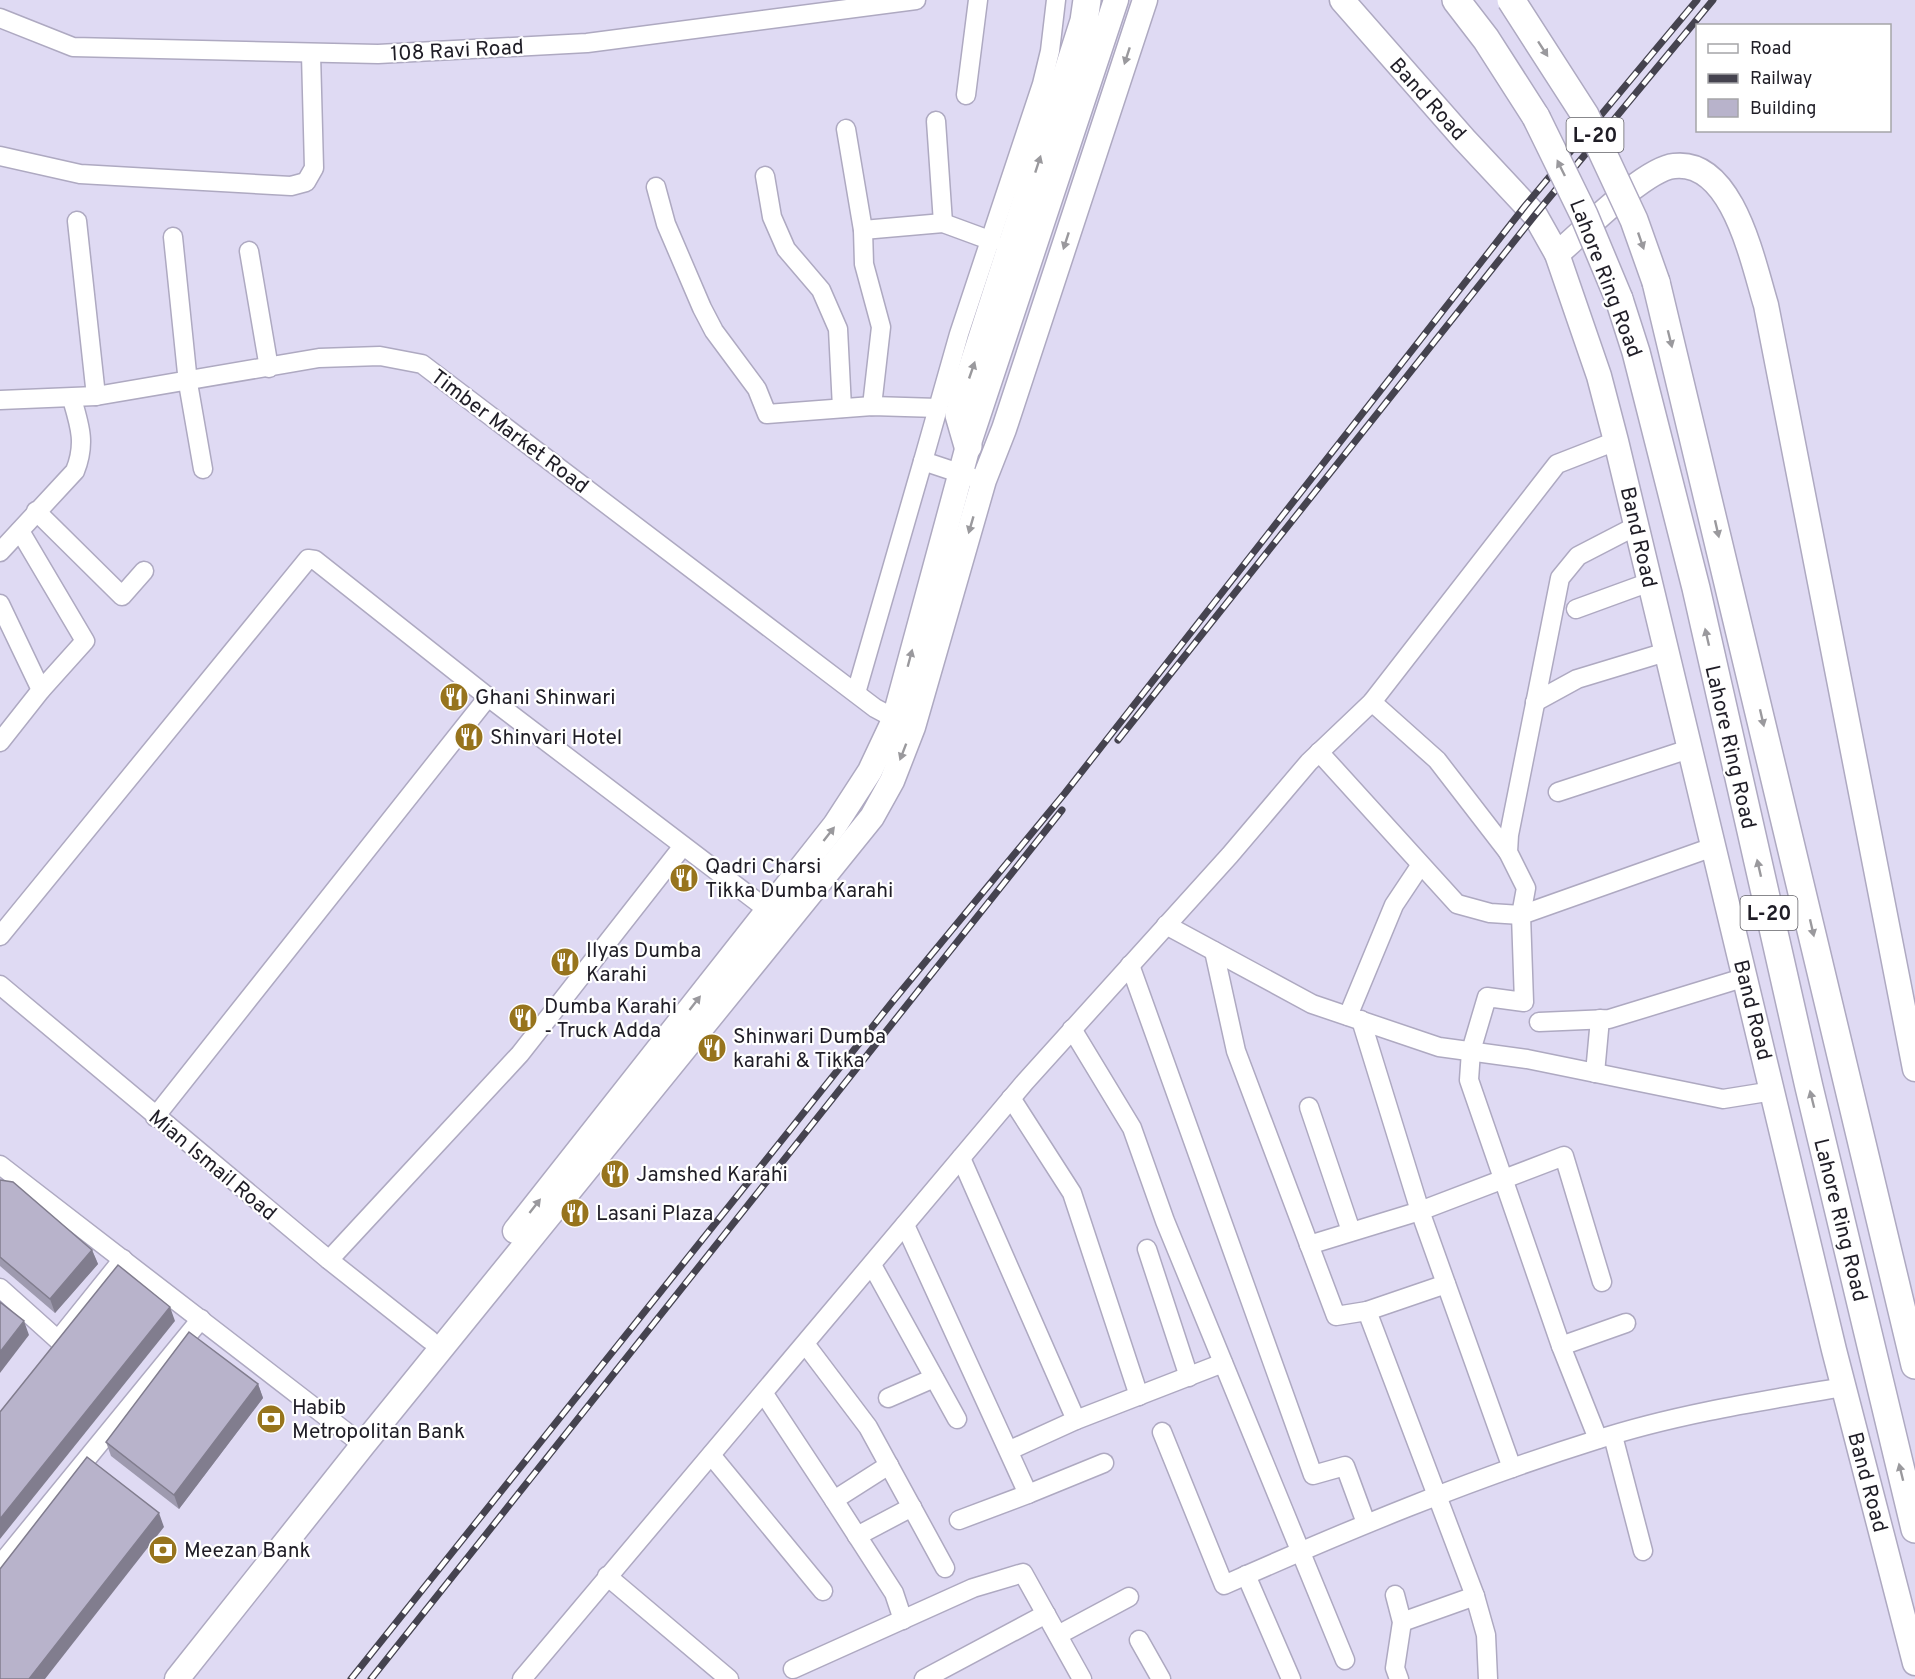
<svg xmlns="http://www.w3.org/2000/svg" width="1915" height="1679" font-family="Overpass,sans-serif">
	<rect width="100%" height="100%" fill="#dfdaf3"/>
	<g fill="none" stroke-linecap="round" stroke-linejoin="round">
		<g stroke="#aea9c1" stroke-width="21">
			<g id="minor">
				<polyline points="0,18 73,47 378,54 587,43 916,0"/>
				<polyline points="966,95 978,0"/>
				<polyline points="936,121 943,223"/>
				<polyline points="846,129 863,230 864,264 881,327 872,406"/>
				<polyline points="0,156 80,174 291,186 306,182 314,168 311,54"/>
				<polyline points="765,176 772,217 786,249 821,290 838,329 842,408"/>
				<polyline points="656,187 666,224 702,308 714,331 757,389 767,414 872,406 938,408"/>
				<polyline points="77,221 96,396"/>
				<polyline points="863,230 943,223 992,241"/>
				<polyline points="173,237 188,383 203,469"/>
				<polyline points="249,251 269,368"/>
				<polyline points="0,400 96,396 319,358 380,356 422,364 875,708 903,723"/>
				<polyline points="971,477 923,461 959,334 1042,84 1050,51 1056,0"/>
				<polyline points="36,511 122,596 144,571"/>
				<path d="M0 552 75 471C86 444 80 426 72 399"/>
				<polyline points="0,604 41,690"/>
				<polyline points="1576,609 1650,582"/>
				<polyline points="856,693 923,461"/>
				<polyline points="1372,702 1437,760 1508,852"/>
				<polyline points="1535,702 1577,679 1666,652"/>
				<polyline points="0,742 41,690 85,641 20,531"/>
				<polyline points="1319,752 1457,904 1490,913 1521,915 1713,847"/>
				<polyline points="1558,792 1689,749"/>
				<polyline points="1166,925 1312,1004 1439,1047 1527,1059 1723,1099 1773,1091"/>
				<polyline points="0,936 308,559 315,560 488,697 768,910"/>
				<polyline points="1214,951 1236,1051 1336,1316 1367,1311 1475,1596 1486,1635 1488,1679"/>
				<polyline points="1130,965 1313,1475 1345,1466 1366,1523"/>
				<polyline points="0,985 329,1260 430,1340"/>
				<polyline points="1348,1016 1394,905 1420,866"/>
				<polyline points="1361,1020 1420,1211 1512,1468"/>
				<polyline points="1539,1022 1609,1019 1746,977"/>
				<polyline points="1072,1029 1132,1128 1165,1221 1345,1660"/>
				<polyline points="1595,1073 1600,1019"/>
				<polyline points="1011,1098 1072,1193 1139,1396"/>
				<polyline points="1309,1107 1351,1231"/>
				<polyline points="155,1117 488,697"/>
				<polyline points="961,1158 1076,1420"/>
				<polyline points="0,1165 363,1445"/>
				<polyline points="905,1225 1028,1494 1104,1463"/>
				<polyline points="1309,1245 1420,1211 1564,1156 1602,1282"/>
				<polyline points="1147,1249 1189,1377"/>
				<polyline points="329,1260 520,1054 683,846"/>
				<polyline points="872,1265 957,1419"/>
				<polyline points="0,1288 58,1340"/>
				<polyline points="1367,1311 1446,1284"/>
				<polyline points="58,1340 123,1259"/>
				<polyline points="806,1345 868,1427 945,1568"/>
				<polyline points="1561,1346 1626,1323"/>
				<polyline points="764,1394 834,1500 889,1465"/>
				<polyline points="888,1398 934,1378"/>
				<path d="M1162 1432 1224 1585C1346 1531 1468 1480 1596 1440 1676 1414 1761 1401 1844 1387"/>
				<polyline points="1613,1436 1643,1551"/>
				<polyline points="1598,1439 1561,1346 1469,1080 1471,1051 1487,997 1524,1002 1521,915 1526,888 1508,852 1509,835 1560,578 1578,556 1636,526"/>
				<polyline points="1010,1450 1076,1420 1223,1363"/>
				<polyline points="711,1455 823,1591"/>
				<polyline points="834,1500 894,1593 903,1620"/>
				<polyline points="959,1520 1028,1494"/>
				<polyline points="857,1536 912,1507"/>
				<polyline points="0,1565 201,1319"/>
				<polyline points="1246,1575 1291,1679"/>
				<polyline points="607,1576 729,1679"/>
				<polyline points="1395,1595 1402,1622 1395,1668 1399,1679"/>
				<polyline points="1402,1622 1475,1596"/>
				<polyline points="1058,1635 1129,1597"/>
				<polyline points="1139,1640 1161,1679"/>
				<polyline points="793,1669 973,1588 1023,1573 1082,1679"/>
				<polyline points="522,1679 1025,1082 1230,855 1309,762 1372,702 1557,464 1616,441"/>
				<polyline points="924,1679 1046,1614"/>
			</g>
		</g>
		<g stroke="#aea9c1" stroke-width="27">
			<g id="major">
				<polyline points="1342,0 1464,139 1535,215 1557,254 1599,376 1616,441 1834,1350 1915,1663"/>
				<path d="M1557 254C1582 233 1644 169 1674 166 1733 159 1753 263 1766 305L1915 1069"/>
				<polyline points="515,1231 835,825 870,771 894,720 968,446 1116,0"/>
				<polyline points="177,1679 363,1445 822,879 872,817 892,781 913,727 984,480 1004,429 1145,0"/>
			</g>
		</g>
		<g stroke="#aea9c1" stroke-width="30">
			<g id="highway">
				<polyline points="1456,0 1486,39 1536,117"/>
				<polyline points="1656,282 1915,1365"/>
				<polyline points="1619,299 1636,352 1696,588 1809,1087 1915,1529"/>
				<polyline points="968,446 959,415 966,388 1084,21 1087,0"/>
			</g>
		</g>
		<use href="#minor" stroke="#fff" stroke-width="18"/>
		<use href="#major" stroke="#fff" stroke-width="24"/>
		<use href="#highway" stroke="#fff" stroke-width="27"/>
		<g stroke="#45434f" stroke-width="7">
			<g id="rail">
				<polyline points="1118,740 1535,215 1713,0"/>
				<polyline points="351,1679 893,1001 1065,793 1525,206 1697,0"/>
				<polyline points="371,1679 1062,810"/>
			</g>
		</g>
		<use href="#rail" stroke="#fff" stroke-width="4.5" stroke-dasharray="14" stroke-linecap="butt"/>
		<g stroke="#aea9c1" stroke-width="30" stroke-linecap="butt">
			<g id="highway-bridge">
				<polyline points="1511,0 1585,115 1634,220 1656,282"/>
				<polyline points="1536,117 1584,215 1619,299"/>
			</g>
		</g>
		<use href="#highway-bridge" stroke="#fff" stroke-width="27"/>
	</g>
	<g fill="#9e9aaf">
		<polygon points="0,1180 92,1250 98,1264 55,1313 0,1266"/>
		<polygon points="258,1384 263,1398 179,1509 111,1456 106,1442"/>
	</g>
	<g fill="#817d8e">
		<polygon points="92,1250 98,1264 55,1313 50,1299"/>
		<polygon points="170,1307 175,1321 0,1539 0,1519"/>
		<polygon points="24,1321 29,1335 0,1373 0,1352"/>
		<polygon points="258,1384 263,1398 179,1509 174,1495"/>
		<polygon points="159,1513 164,1527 45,1679 29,1679"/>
	</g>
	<g fill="#b8b3cb" stroke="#817d8e" stroke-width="1.5">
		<polygon points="0,1180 13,1182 92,1250 50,1299 0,1257"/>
		<polygon points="118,1265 170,1307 0,1519 0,1412"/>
		<polygon points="0,1302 24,1321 0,1352"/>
		<polygon points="189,1332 258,1384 174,1495 106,1442"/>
		<polygon points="87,1457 159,1513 29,1679 0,1679 0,1569"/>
	</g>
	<defs><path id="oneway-solid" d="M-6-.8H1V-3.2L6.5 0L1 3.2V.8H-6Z" transform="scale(1.5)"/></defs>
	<g fill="#9a999d">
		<use href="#oneway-solid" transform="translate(1543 49) rotate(57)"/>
		<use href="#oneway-solid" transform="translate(1127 56) rotate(108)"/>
		<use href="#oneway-solid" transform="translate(1038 164) rotate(-72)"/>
		<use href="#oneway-solid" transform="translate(1561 168) rotate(-116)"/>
		<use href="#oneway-solid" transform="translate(1066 241) rotate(108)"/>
		<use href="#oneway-solid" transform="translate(1641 241) rotate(71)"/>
		<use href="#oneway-solid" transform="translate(1670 339) rotate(76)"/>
		<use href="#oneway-solid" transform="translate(972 370) rotate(-71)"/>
		<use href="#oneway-solid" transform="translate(971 525) rotate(106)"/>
		<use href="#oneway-solid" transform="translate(1717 529) rotate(77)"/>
		<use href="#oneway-solid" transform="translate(1707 637) rotate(-103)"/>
		<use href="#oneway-solid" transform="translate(910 658) rotate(-75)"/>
		<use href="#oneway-solid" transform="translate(1762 718) rotate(77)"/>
		<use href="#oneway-solid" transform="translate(903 752) rotate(111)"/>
		<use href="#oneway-solid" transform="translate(829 834) rotate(-52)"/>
		<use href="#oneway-solid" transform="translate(1759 868) rotate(-103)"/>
		<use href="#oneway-solid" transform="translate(1812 928) rotate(77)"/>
		<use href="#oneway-solid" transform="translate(695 1003) rotate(-52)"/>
		<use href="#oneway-solid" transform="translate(1812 1099) rotate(-104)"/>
		<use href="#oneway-solid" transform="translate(535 1206) rotate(-52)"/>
		<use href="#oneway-solid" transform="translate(1901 1472) rotate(-104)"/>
	</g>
	<defs>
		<g id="restaurant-disc" transform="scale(1.5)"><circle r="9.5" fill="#97741d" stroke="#fff"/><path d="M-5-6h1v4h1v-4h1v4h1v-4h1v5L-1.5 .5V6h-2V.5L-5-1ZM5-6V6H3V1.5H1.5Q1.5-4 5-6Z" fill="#fff"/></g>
		<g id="bank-disc" transform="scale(1.5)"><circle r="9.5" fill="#97741d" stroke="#fff"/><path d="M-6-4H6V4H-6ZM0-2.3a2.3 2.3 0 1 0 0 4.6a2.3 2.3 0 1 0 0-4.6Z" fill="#fff"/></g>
	</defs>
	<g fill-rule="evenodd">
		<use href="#restaurant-disc" x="454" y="697"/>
		<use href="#restaurant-disc" x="469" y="737"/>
		<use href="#restaurant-disc" x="684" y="878"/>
		<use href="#restaurant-disc" x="565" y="962"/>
		<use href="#restaurant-disc" x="523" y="1018"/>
		<use href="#restaurant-disc" x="712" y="1048"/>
		<use href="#restaurant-disc" x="615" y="1174"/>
		<use href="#restaurant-disc" x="575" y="1213"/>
		<use href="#bank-disc" x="271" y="1419"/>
		<use href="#bank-disc" x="163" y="1550"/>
	</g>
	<g text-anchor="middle" stroke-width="4.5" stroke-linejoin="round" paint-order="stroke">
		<g fill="#fff" stroke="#626167" stroke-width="1.5">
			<rect x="1566.5" y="118" width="57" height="34" rx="4.5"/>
			<rect x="1740.5" y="896" width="57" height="34" rx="4.5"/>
		</g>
		<g font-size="20" font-weight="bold" fill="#1f1d26">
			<text x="1595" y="142">L-20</text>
			<text x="1769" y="920">L-20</text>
		</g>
		<g font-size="21" fill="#1f1d26" stroke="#fff">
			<text transform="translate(457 50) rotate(-3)" y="7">108 Ravi Road</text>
			<text transform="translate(1428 99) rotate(48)" y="7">Band Road</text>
			<text transform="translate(1606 278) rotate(69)" y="7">Lahore Ring Road</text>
			<text transform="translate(510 431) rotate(37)" y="7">Timber Market Road</text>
			<text transform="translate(1639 537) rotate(77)" y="7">Band Road</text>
			<text transform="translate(1731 747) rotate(77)" y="7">Lahore Ring Road</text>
			<text transform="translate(1753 1010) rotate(76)" y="7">Band Road</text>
			<text transform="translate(213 1165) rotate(40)" y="7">Mian Ismail Road</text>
			<text transform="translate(1841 1220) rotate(76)" y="7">Lahore Ring Road</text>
			<text transform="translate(1868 1482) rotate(75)" y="7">Band Road</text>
		</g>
		<g font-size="21" fill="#1f1d26" stroke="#fff" text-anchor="start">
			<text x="475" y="704">Ghani Shinwari</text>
			<text x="490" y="744">Shinvari Hotel</text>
			<text x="705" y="873">Qadri Charsi<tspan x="705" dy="24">Tikka Dumba Karahi</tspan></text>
			<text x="586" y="957">Ilyas Dumba<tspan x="586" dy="24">Karahi</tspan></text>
			<text x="544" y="1013">Dumba Karahi<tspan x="544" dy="24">- Truck Adda</tspan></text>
			<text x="733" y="1043">Shinwari Dumba<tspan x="733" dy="24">karahi &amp; Tikka</tspan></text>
			<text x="636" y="1181">Jamshed Karahi</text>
			<text x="596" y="1220">Lasani Plaza</text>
			<text x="292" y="1414">Habib<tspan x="292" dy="24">Metropolitan Bank</tspan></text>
			<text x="184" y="1557">Meezan Bank</text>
		</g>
	</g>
	<rect x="1696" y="24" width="195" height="108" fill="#ffffff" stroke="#a5a5a8" stroke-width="1.5"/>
	<rect x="1708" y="44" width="30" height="9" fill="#ffffff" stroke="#a5a5a8" stroke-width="1.5"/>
	<text x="1750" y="54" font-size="18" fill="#1f1d26">Road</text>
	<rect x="1708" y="74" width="30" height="9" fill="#45434f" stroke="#a5a5a8" stroke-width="1.5"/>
	<text x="1750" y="84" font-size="18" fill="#1f1d26">Railway</text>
	<rect x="1708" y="99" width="30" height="18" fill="#b8b3cb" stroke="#a5a5a8" stroke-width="1.5"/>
	<text x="1750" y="114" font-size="18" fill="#1f1d26">Building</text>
</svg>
